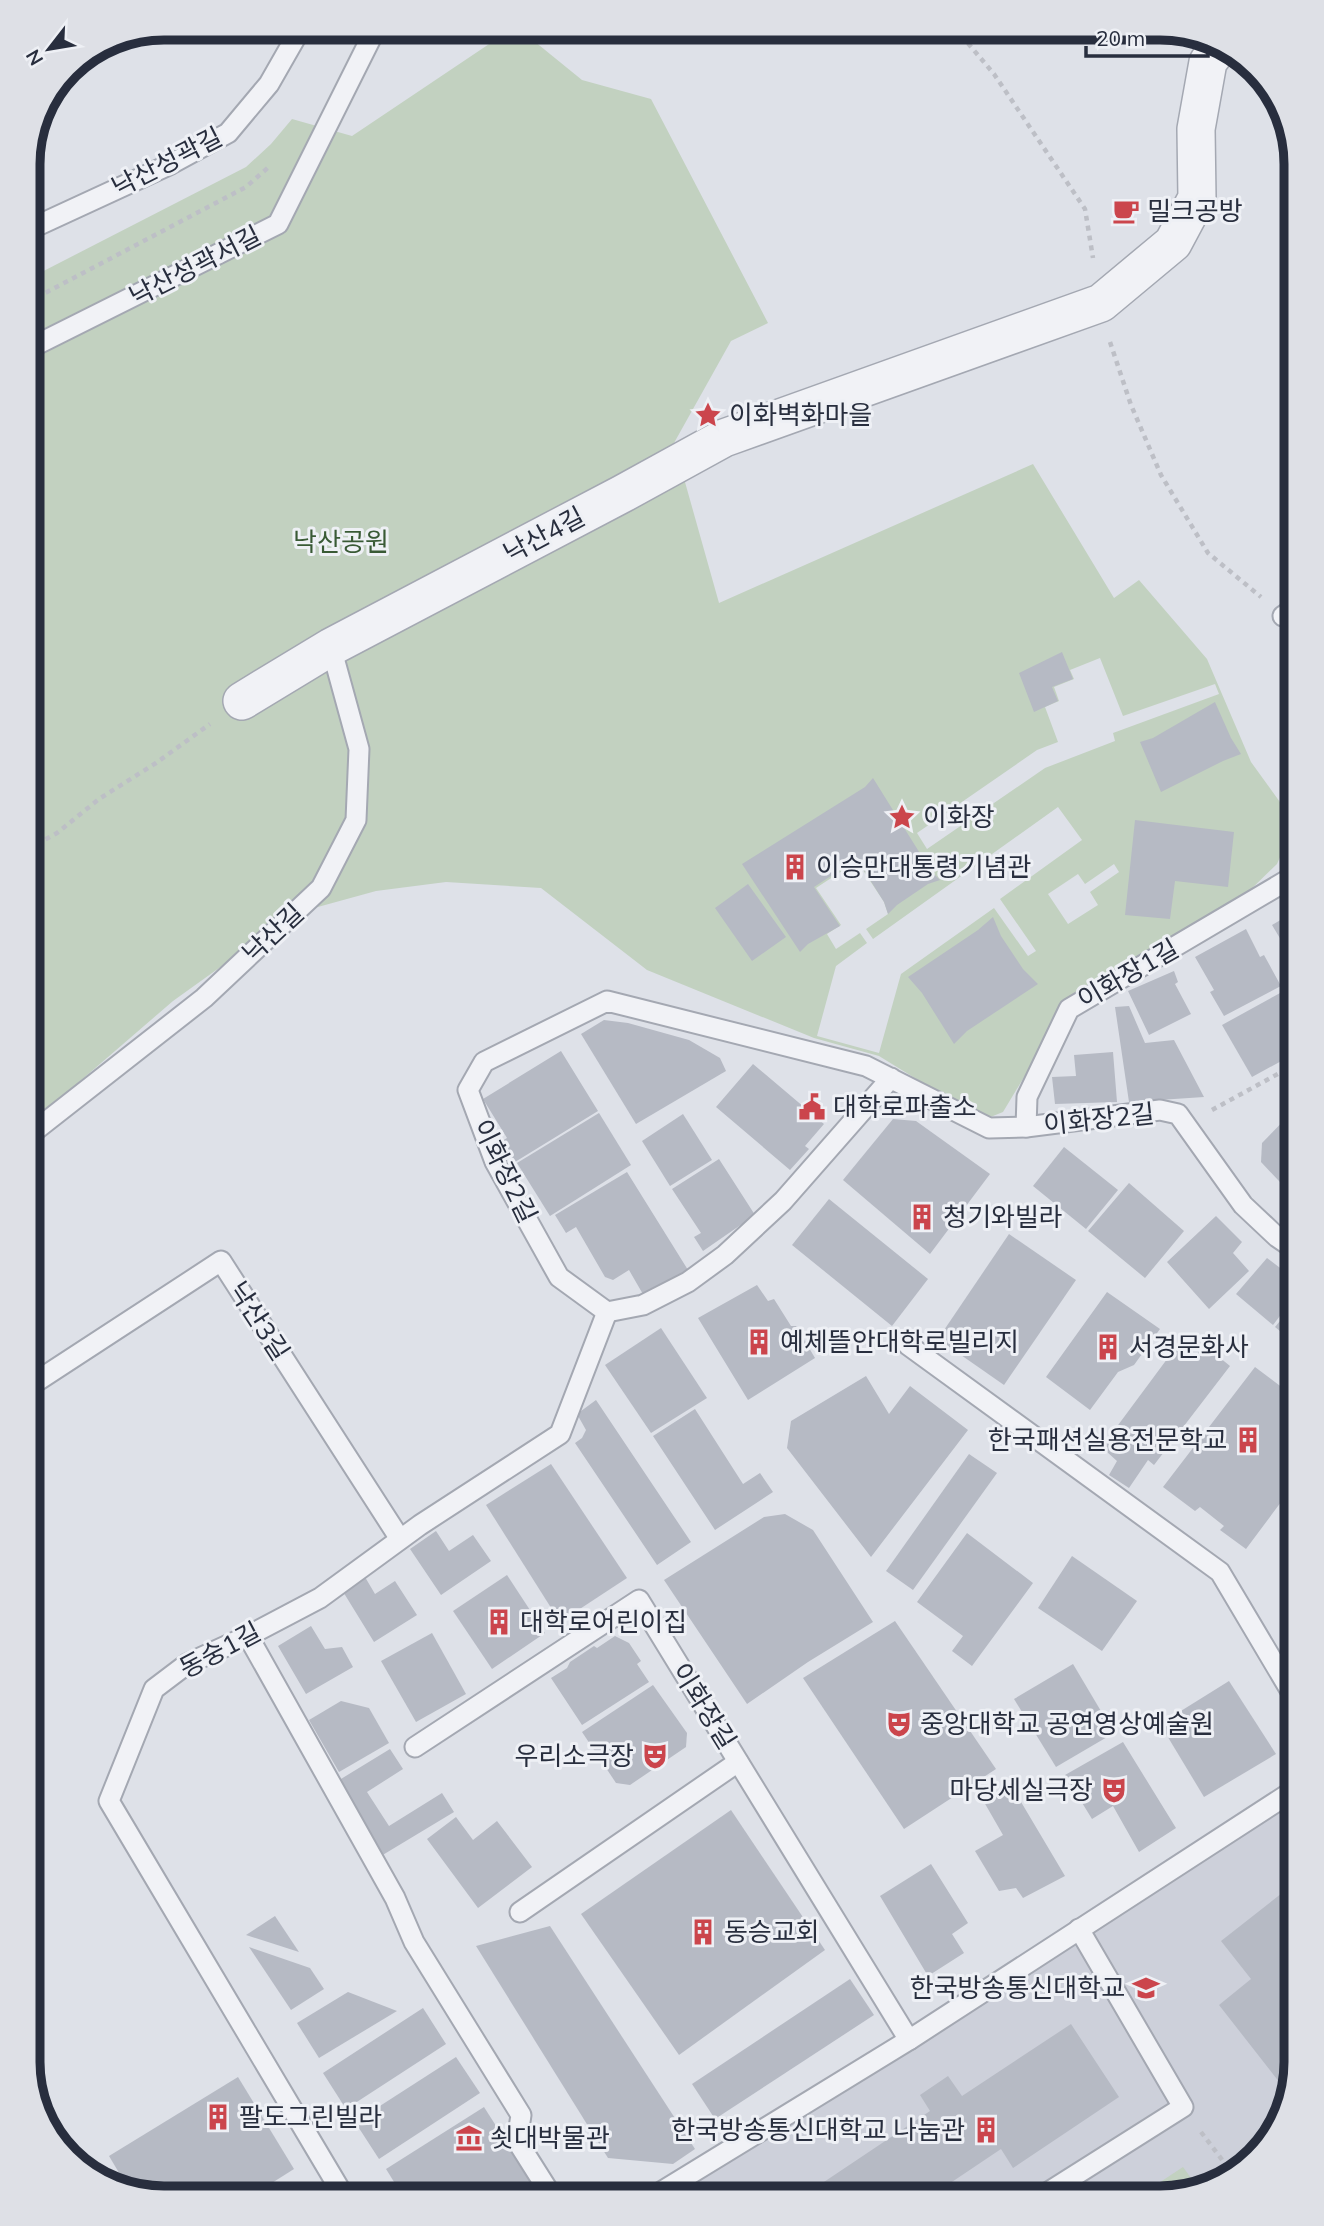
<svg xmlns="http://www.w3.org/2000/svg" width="1324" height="2226" font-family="Mulish,'Noto Sans KR',sans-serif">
	<rect width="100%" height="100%" fill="#dee1e8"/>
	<polygon fill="#cdd0da" points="1296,1793 1296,2062 1273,2137 1219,2184 1159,2198 654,2198"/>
	<g fill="#c2d1c0" fill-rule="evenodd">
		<path d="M513 28H518L582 80 651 99 768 323 731 341 674 443 719 603 1033 464 1114 598 1139 580 1207 659 1251 762 1295 823 1277 864 1243 897 1068 1004 1003 1112 983 1120 879 1056 814 1038 647 970 541 888 446 882 376 891 296 913 173 1001 28 1126V279L246 167 271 144 292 119 352 136ZM1100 658 1123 716 1215 684 1219 694 1113 733 1115 741 1045 768 927 849 917 833 1037 750 1058 742 1045 707 1059 701 1054 687 1074 679 1070 670ZM1058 807 1082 840 1000 899 1036 951 1028 956 994 908 901 974 879 1053 817 1036 836 966 867 943 860 933 836 949 827 934 841 925 816 888 857 861 884 902 888 914 866 929 873 939ZM1114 864 1119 872 1090 892 1098 905 1068 924 1048 894 1078 874 1085 884Z"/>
		<polygon points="1183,2167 1199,2189 1159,2198 1136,2198"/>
	</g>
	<g fill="#b6bac4">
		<polygon points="1062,652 1073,679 1052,687 1058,701 1034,712 1019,673"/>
		<polygon points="1215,702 1231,738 1241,754 1223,761 1161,792 1140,742 1153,738"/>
		<polygon points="873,778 931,871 940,880 928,884 897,905 888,914 884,902 857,859 814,887 840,926 808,944 800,952 742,864 865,787"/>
		<polygon points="1135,820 1234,832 1228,887 1175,881 1170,919 1125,915"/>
		<polygon points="748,884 786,937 752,961 715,908"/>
		<polygon points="1296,911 1296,965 1272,925"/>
		<polygon points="993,917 1001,936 1023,969 1038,984 967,1031 954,1044 922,993 908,977 978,930"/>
		<polygon points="1246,929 1260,957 1264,955 1281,986 1224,1016 1210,992 1214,990 1195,957"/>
		<polygon points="1174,971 1178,982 1175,984 1191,1014 1149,1035 1128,991"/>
		<polygon points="1282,992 1296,1016 1296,1053 1252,1077 1222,1025"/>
		<polygon points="1129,1006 1145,1043 1174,1040 1204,1097 1129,1102 1115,1007"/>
		<polygon points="604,1020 628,1023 689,1040 720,1058 726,1071 636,1124 581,1034"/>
		<polygon points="561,1051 598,1111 515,1162 502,1141 507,1138 483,1099"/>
		<polygon points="1113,1052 1117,1102 1055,1104 1052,1077 1076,1076 1074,1055"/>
		<polygon points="753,1064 824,1124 805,1146 809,1149 790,1170 716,1107"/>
		<polygon points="1296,1108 1296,1199 1261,1162 1262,1143"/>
		<polygon points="599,1113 631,1165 550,1216 517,1163"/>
		<polygon points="683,1114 712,1160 670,1186 642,1141"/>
		<polygon points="893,1119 916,1121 990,1174 930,1254 843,1180"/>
		<polygon points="1064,1147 1118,1190 1086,1229 1033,1186"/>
		<polygon points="719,1159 755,1215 703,1251 694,1237 701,1233 672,1189"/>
		<polygon points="627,1172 688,1270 644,1296 629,1270 613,1280 605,1277 576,1227 566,1233 555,1215"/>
		<polygon points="1129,1183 1184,1231 1145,1278 1088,1231"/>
		<polygon points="829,1199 928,1279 892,1326 792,1245"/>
		<polygon points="1216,1216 1242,1242 1233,1253 1249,1271 1209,1309 1167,1262"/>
		<polygon points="1009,1234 1076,1280 1004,1385 938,1339"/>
		<polygon points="1267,1258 1296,1280 1296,1295 1273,1325 1236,1294"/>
		<polygon points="757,1285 768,1301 774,1299 791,1326 796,1326 815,1358 748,1400 698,1318"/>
		<polygon points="1107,1292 1160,1329 1134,1365 1118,1372 1090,1410 1046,1377"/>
		<polygon points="1296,1302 1296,1344 1275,1327"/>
		<polygon points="661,1328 707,1398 651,1433 605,1365"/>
		<polygon points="1203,1344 1230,1366 1154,1465 1148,1460 1129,1488 1109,1475 1117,1461 1107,1452 1104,1446 1107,1440 1176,1347 1194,1360"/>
		<polygon points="1255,1367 1296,1398 1296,1482 1246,1549 1220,1530 1224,1526 1200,1507 1195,1511 1163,1487"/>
		<polygon points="866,1376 889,1414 910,1386 968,1430 871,1557 787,1448 791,1421"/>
		<polygon points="596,1400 691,1542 657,1565 575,1443 582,1438 586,1430 577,1414"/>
		<polygon points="695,1409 743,1484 760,1473 773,1492 715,1530 653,1436"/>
		<polygon points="969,1454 997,1473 913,1590 886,1571"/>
		<polygon points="551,1464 627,1578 560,1622 486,1505"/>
		<polygon points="785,1514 813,1530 873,1622 808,1662 747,1704 664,1580 764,1517"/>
		<polygon points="436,1531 449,1551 473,1535 491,1561 441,1595 410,1549"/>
		<polygon points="967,1533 1033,1583 972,1666 952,1651 963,1636 917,1602"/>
		<polygon points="1072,1556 1137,1601 1102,1651 1038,1608"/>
		<polygon points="507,1575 545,1633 492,1669 453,1611"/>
		<polygon points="365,1577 375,1594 395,1581 417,1615 374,1642 342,1590"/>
		<polygon points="895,1621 996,1769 904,1829 803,1678"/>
		<polygon points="311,1626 325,1649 342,1647 353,1667 306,1694 278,1646"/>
		<polygon points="432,1633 466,1694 416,1722 381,1661"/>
		<polygon points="615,1636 629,1643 641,1661 637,1664 649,1682 582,1725 551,1678 567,1668 570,1662 594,1646 597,1648"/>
		<polygon points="1073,1664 1114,1733 1056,1767 1014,1699"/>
		<polygon points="1229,1681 1276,1754 1204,1797 1160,1724"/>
		<polygon points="653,1685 687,1733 686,1747 630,1785 616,1783 582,1732"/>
		<polygon points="341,1701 369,1708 389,1743 339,1772 309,1720"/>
		<polygon points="1123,1742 1176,1828 1139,1852 1113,1806 1092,1819 1065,1775"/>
		<polygon points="390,1749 403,1769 367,1792 389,1826 442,1793 454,1812 381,1856 336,1782"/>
		<polygon points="1011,1785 1065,1876 1023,1898 1016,1888 999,1891 975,1851 1003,1835 984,1802"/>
		<polygon points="731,1810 825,1950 679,2055 581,1914"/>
		<polygon points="456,1817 473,1840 497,1821 532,1867 478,1908 427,1839"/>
		<polygon points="931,1864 968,1923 952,1934 964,1953 928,1976 880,1896"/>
		<polygon points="1296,1882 1296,2062 1287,2092 1219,2005 1251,1979 1221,1941"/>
		<polygon points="275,1916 299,1952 246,1935"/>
		<polygon points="550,1926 695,2149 673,2164 608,2158 476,1946"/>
		<polygon points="249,1947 310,1968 324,1989 291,2010"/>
		<polygon points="850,1979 874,2015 715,2119 692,2084"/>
		<polygon points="348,1992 397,2011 319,2058 297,2023"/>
		<polygon points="423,2008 446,2044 346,2109 323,2073"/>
		<polygon points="1071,2024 1119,2097 1013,2168 1001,2149 928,2198 800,2198 930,2111 920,2095 948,2076 962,2096"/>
		<polygon points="456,2057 480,2093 379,2159 355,2122"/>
		<polygon points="238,2077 294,2169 248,2198 156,2198 128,2188 109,2156"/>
		<polygon points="484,2107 542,2198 404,2198 386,2169"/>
	</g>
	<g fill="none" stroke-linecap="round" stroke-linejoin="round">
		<g stroke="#a4a8b2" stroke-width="23">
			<g id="lane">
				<polyline points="28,230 171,164 228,133 269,84 301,28"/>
				<polyline points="28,349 278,224 376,28"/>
				<polyline points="1283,616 1296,607"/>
				<polyline points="891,1078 783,1201 725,1255 688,1282 643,1305 607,1312 559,1277 495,1162 468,1090 484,1062 607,1001 866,1066 989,1128 1026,1127 1160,1110 1178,1114 1243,1205 1277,1237 1296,1250"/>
				<polyline points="1026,1127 1027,1097 1069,1009 1296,875"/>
				<polyline points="28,1136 204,998 321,888 356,820 359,749 331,647"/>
				<polyline points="908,1345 1220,1572 1296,1700"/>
				<polyline points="28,1387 221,1261 400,1539"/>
				<polyline points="248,1636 395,1898 414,1942 521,2115 517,2141 553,2198"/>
				<polyline points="415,1747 639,1600 909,2040"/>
				<polyline points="520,1912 738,1762"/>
				<polyline points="345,2198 109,1801 154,1689 187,1664 248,1636 320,1598 420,1525 560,1434 607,1312"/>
				<polyline points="651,2198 909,2040 1296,1789"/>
				<polyline points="1039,2198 1183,2107 1079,1929"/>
			</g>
		</g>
		<g stroke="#a4a8b2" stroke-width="40">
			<polyline id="street" points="242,701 331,647 622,494 724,438 1101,303 1173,243 1197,198 1196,129 1208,62 1220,46"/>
		</g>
		<g stroke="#bdbfc6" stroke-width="4.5" stroke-dasharray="5 5" stroke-linecap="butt">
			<polyline points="955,28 994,74 1085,209 1093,258"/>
			<polyline points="506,29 508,28"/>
			<polyline points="28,302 246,187 271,165"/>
			<polyline points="1110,342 1131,405 1161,475 1208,553 1261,597"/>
			<polyline points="28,849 57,833 99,799 156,763 210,724"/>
			<polyline points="1212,1110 1296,1064"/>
			<polyline points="1201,2132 1232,2173"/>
		</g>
		<use href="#lane" stroke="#f1f2f6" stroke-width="19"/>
		<use href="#street" stroke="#f1f2f6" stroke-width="37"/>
	</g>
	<defs>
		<g id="cafe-bare" transform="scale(2.1)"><path d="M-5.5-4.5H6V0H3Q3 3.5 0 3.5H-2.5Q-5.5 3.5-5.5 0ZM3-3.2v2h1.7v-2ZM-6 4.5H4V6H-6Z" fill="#cb454c" stroke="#eef0f5" stroke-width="2.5" paint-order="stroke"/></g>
		<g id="sight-bare" transform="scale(2.1)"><path d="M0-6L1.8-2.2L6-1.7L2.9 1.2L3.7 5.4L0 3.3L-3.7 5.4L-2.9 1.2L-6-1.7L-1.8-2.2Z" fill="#cb454c" stroke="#eef0f5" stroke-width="2.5" paint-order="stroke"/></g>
		<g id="building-bare" transform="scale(2.1)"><path d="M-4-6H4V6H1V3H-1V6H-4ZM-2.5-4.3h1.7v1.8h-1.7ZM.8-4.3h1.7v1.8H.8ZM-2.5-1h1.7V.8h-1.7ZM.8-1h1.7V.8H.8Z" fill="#cb454c" stroke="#eef0f5" stroke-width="2.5" paint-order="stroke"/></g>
		<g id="civic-bare" transform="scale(2.1)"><path d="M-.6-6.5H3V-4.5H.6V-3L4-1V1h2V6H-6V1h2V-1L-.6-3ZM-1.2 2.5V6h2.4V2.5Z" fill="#cb454c" stroke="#eef0f5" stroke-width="2.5" paint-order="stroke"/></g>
		<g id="theatre-bare" transform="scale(2.1)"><path d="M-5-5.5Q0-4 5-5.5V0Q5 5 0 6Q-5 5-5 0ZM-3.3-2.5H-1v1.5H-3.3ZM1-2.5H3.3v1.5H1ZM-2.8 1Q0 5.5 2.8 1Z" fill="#cb454c" stroke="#eef0f5" stroke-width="2.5" paint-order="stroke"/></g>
		<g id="university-bare" transform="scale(2.1)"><path d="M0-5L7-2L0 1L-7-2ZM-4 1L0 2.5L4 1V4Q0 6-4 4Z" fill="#cb454c" stroke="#eef0f5" stroke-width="2.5" paint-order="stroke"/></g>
		<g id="museum-bare" transform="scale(2.1)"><path d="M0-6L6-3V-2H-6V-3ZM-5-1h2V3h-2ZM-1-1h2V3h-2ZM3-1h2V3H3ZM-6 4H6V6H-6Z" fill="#cb454c" stroke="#eef0f5" stroke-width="2.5" paint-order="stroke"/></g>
	</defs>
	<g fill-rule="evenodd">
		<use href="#cafe-bare" x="1126" y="211"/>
		<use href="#sight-bare" x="708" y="415"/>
		<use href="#sight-bare" x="902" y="817"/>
		<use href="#building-bare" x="795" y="867"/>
		<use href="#civic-bare" x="812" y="1107"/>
		<use href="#building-bare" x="922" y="1217"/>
		<use href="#building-bare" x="759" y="1342"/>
		<use href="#building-bare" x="1108" y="1347"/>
		<use href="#building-bare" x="1248" y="1440"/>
		<use href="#building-bare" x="499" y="1622"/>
		<use href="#theatre-bare" x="899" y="1724"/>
		<use href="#theatre-bare" x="655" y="1756"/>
		<use href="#theatre-bare" x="1114" y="1790"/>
		<use href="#building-bare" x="703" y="1932"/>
		<use href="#university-bare" x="1146" y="1988"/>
		<use href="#building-bare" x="218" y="2117"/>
		<use href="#building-bare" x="986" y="2130"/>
		<use href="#museum-bare" x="469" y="2138"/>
	</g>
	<g text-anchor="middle" stroke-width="6" stroke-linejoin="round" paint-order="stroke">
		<g font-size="26" fill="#282e3e" stroke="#eef0f5">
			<text transform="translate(167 162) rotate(-27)" y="9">낙산성곽길</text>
			<text transform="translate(195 266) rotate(-27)" y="9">낙산성곽서길</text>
			<text transform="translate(544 535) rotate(-28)" y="9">낙산4길</text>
			<text transform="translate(273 933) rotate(-43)" y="9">낙산길</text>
			<text transform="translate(1128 974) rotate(-30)" y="9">이화장1길</text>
			<text transform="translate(1099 1119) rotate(-6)" y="9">이화장2길</text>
			<text transform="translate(505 1171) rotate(64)" y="9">이화장2길</text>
			<text transform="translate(259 1321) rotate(57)" y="9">낙산3길</text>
			<text transform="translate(220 1650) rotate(-28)" y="9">동숭1길</text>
			<text transform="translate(704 1706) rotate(58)" y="9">이화장길</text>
		</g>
		<g font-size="26" fill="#282e3e" stroke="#eef0f5" text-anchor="start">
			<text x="1147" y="220">밀크공방</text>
			<text x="729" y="424">이화벽화마을</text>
			<text x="923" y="826">이화장</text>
			<text x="816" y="876">이승만대통령기념관</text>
			<text x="833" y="1116">대학로파출소</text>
			<text x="943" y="1226">청기와빌라</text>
			<text x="780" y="1351">예체뜰안대학로빌리지</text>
			<text x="1129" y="1356">서경문화사</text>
			<text x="1227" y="1449" text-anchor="end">한국패션실용전문학교</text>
			<text x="520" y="1631">대학로어린이집</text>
			<text x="920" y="1733">중앙대학교 공연영상예술원</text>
			<text x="634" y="1765" text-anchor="end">우리소극장</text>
			<text x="1093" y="1799" text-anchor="end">마당세실극장</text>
			<text x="724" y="1941">동승교회</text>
			<text x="1125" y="1997" text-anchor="end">한국방송통신대학교</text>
			<text x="239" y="2126">팔도그린빌라</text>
			<text x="965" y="2139" text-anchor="end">한국방송통신대학교 나눔관</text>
			<text x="490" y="2147">쇳대박물관</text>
		</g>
		<g font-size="26" fill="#395a35" stroke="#eef0f5">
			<text x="341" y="551">낙산공원</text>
		</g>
	</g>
	<path d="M0 0H1324V2226H0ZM164 40H1160A124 124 0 0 1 1284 164V2062A124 124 0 0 1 1160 2186H164A124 124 0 0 1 40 2062V164A124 124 0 0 1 164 40Z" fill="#dee0e6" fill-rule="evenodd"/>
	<path fill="none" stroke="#282e3e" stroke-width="9" d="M164 40H1160A124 124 0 0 1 1284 164V2062A124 124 0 0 1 1160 2186H164A124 124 0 0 1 40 2062V164A124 124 0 0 1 164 40Z"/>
	<g transform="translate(49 49) rotate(239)" stroke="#eef0f5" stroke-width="5" paint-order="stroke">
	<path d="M0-5L12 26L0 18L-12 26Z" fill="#282e3e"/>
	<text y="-10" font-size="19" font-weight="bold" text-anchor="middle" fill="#282e3e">N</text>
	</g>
	<path d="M1086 46v10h122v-10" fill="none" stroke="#282e3e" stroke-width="3.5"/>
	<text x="1096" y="46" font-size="21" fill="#282e3e" stroke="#eef0f5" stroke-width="5" paint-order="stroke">20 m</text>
</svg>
